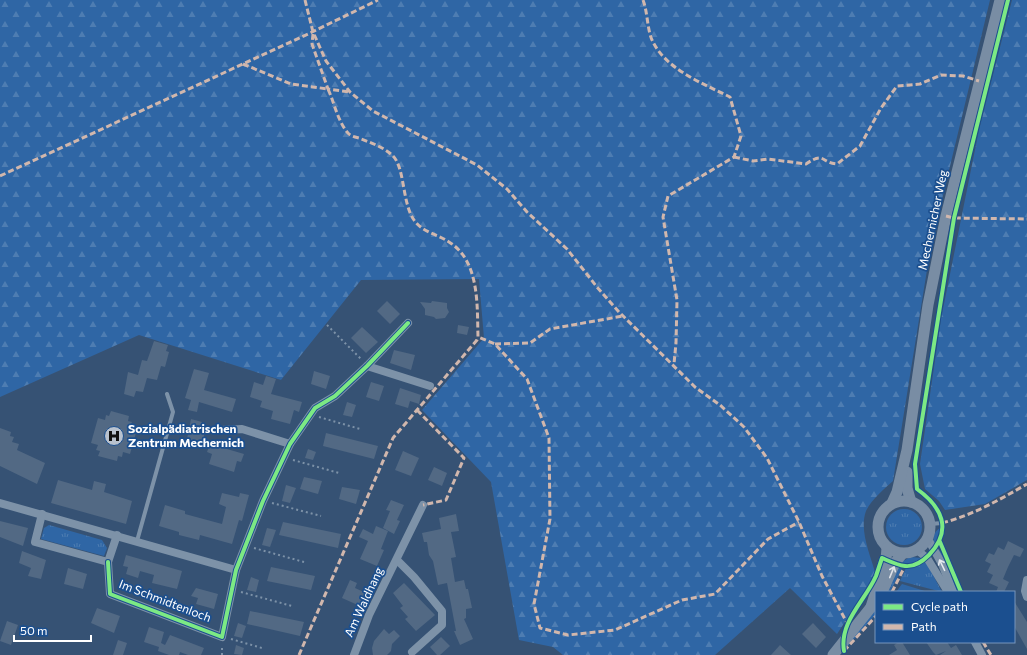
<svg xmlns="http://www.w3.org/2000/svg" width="1027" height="655" font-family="Commissioner,sans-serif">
	<defs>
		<pattern id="grass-tufts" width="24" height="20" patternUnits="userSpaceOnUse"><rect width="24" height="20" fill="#2f66a5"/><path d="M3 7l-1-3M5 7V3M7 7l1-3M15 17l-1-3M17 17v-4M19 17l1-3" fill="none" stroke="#4e7db2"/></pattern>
		<pattern id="forest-firs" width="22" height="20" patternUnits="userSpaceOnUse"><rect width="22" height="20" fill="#2f66a5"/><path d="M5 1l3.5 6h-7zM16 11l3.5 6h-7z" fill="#4e7db2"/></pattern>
	</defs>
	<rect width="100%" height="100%" fill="#365274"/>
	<g fill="url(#grass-tufts)">
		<circle cx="904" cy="527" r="18"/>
		<polygon points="49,525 102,540 107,548 104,556 41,539 44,528"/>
		<path d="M940 528 935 547C932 539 933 532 940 528Z"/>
		<polygon points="938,549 944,555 958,592 955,592"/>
		<polygon points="910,557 922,558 913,563 900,563"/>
		<polygon points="926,562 942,592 900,581 906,568"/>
		<polygon points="897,567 902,569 890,592 885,592"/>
		<polygon points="902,584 928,592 896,592"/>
		<polygon points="876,607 876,614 848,646 846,646"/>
	</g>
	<g fill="url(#forest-firs)">
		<path d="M0 0H990L931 245 893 481C884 489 871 500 866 511 859 530 870 554 875 572L864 593 837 634 790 588 715 655H563L553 647 519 640 491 482 422 410 484 338 479 279 361 280 281 380 139 335 0 397Z"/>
		<polygon points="1012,0 1027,0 1027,480 985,504 945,510 939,501 925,489 920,464 941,319 979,130"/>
	</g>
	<g fill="#526984">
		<polygon points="387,301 400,314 390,324 377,311"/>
		<polygon points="432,301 447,303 447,308 449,312 445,318 436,319 434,317 425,315 425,309 420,302 431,303"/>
		<polygon points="458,325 469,327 467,335 457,333"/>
		<polygon points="362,327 378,342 366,353 351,338"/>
		<polygon points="154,341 168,345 166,351 169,352 165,367 161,366 157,380 147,378 143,392 136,391 134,397 124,394 128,372 138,375 142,360 147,361"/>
		<polygon points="394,350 415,355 411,370 390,363"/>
		<polygon points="194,369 209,373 204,390 236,399 232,412 199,402 197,412 188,410 191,400 185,398"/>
		<polygon points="314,371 330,376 326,389 311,384"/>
		<polygon points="266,376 276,379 271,394 302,402 299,412 294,410 290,424 271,419 273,411 260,407 262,401 250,397 254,382 263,385"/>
		<polygon points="371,382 384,386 379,401 366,397"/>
		<polygon points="400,388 421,395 419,404 410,401 408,408 395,404"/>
		<polygon points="347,402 356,405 352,417 343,415"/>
		<polygon points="111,411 129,416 128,421 132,422 130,427 137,429 130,454 123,452 122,457 118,456 117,461 98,456 100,451 96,450 98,445 91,443 98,418 105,420 106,415 109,416"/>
		<polygon points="191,419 202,422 200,427 205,432 201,448 186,444"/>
		<polygon points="0,428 11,432 10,436 14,437 12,442 19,444 17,450 45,463 37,484 0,466"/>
		<polygon points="326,433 378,446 374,459 323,446"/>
		<polygon points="210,444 244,454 241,462 237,461 234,472 209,464 212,454 207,452"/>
		<polygon points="308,449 316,452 313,460 305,458"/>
		<polygon points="403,451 419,458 411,476 395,470"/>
		<polygon points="434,467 447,473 442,486 428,480"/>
		<polygon points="304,477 322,481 318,494 300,489"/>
		<polygon points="58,480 92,490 94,481 106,484 104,492 132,501 126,524 51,503"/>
		<polygon points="286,485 296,488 290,503 282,501"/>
		<polygon points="342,487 360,490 356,504 339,499"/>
		<polygon points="222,493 239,497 240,493 249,495 242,521 239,520 232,544 200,535 199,540 179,535 179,532 159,526 165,505 185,511 185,514 222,524 226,507 219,504"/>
		<polygon points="391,500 404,505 397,520 400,521 394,534 383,528 390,511 386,510"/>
		<polygon points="456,514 459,531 451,532 456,557 451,558 455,582 464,580 466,589 468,589 472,608 466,609 466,618 464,619 473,639 460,645 454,631 456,631 447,583 438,585 433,561 429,555 427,542 424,542 422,533 441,529 439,518"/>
		<polygon points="0,521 28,528 23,546 0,537"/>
		<polygon points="283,522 341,534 338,548 279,535"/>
		<polygon points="376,526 388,531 381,549 384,550 377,566 360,559 368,541 359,537 363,529 373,534"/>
		<polygon points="267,528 276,530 270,547 262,545"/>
		<polygon points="1008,541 1024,549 1020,557 1014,555 1008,567 1003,579 1009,582 1004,592 996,592 998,587 989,583 993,575 987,572 991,564 985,561 989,553 994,555 998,547 1004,550"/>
		<polygon points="22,551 46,560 41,579 28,576 31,568 19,563"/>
		<polygon points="126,555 182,571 177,589 152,583 154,575 140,571 138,578 126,574 128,567 123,566"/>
		<polygon points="271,567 315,576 311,590 267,581"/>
		<polygon points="68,568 87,574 83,589 64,584"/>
		<polygon points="251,577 259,580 256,592 247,590"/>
		<polygon points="350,580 357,583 355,588 366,593 360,606 342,598"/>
		<polygon points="404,583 435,615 416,631 405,619 408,617 400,608 403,606 393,593"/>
		<polygon points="196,588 218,594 214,609 196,604 198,598 191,596"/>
		<polygon points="1014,601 1027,622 1027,649 1014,626"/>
		<polygon points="97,608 120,616 114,633 91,623"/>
		<polygon points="250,611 304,622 300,636 247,624"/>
		<polygon points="7,621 18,625 11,645 0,641"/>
		<polygon points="238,623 246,626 242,638 234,636"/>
		<polygon points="813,623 826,637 816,648 802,634"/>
		<polygon points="149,627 164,632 161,643 165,645 170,635 204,648 201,655 188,655 180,652 179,655 169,655 158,651 159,647 144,642"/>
		<polygon points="384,629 389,634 394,630 400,636 392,644 391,651 387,655 373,655 372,648 374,641"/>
		<polygon points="441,637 450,646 440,655 437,655 430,647"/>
		<polygon points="118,640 127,643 123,655 113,655"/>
		<polygon points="899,642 902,642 910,655 889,655 897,650 894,645"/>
		<polygon points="926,642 947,642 951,648 956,645 962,655 940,655 946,651 936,655 933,652"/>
		<polygon points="236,645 244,648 242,655 234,654"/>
		<polygon points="780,645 791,655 771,655"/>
	</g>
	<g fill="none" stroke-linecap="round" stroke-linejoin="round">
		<g stroke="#7d92a8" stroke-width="2" stroke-dasharray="2 3" stroke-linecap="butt">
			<polyline points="327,325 362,360"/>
			<polyline points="319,417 360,429"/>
			<polyline points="293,460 339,473"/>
			<polyline points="272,503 321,516"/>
			<polyline points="254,548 304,562"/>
			<polyline points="241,592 292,606"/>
			<polyline points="231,639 262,648"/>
			<polyline points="222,655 222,646"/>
		</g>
		<g stroke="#7d92a8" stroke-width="4">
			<polyline points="930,524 942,523"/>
			<polyline points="137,541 173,412 167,394"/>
		</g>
		<g stroke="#7d92a8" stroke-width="8">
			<polyline points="367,366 430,386"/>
			<polyline points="222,430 242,429 290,444"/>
			<polyline points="0,503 236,570"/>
			<polyline points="42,514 35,542 108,562 117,535"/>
			<polyline points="928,539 942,564 953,592"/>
			<polyline points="917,550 927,558 948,592"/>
			<polyline points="397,560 414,577 442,611 442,625 412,652"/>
			<polyline points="108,562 110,594 222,637 236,570 263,501 290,444 315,408 335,396 367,366 408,323"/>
			<polyline points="1027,580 1025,591 1027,597"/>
			<polyline points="975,642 982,655"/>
			<polyline points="354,655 369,615 423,505"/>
		</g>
		<g stroke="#798da4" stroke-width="11">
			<polyline points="907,472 907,488 911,502"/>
			<circle cx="904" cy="527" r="26"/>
			<polyline points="892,503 897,492 907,450 928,305 946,216 1000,0"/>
			<polyline points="882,592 895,563 902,554"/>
			<polyline points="871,607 886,560 887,548"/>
			<polyline points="833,655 876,601"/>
		</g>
		<g stroke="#d1b7ad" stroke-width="3" stroke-dasharray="6 3" stroke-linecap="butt">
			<polyline points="305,0 313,32 326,61 350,92 373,111 477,165 507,189 527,212 567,249 597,287 619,312 695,387 720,405 744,427 767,458 799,522 822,576 847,623"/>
			<path d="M643 0C648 13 647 31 653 42 667 70 704 84 730 97L741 136 734 157 668 196 663 217 677 300 676 343 674 364"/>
			<polyline points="313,34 312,44 328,89 350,92"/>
			<path d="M243 64 291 84 328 89C334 102 338 122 348 133 350 136 355 137 359 138 371 143 384 147 393 156 405 168 402 203 414 220 422 232 437 234 449 242 480 261 477 306 478 337L495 344 527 379 549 438 550 519 534 604 540 628 568 635 615 630 682 600 715 594 768 539 799 522"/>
			<path d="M734 157 753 161 768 159 806 164C825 151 821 163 837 164L860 146 881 108 897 86 920 84 941 75 963 76 979 81"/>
			<polyline points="0,176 308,34 378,0"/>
			<polyline points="946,216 954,218 1027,219"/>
			<polyline points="495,344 530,343 550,329 623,316"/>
			<polyline points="417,410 464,458 446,500 423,505"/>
			<path d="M942 523C973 515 999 500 1027 484"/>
			<polyline points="892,592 905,566 908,566"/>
			<polyline points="983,642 991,655"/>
			<polyline points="844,651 876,616"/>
			<polyline points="299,655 393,438 477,340 478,337"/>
		</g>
		<g stroke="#1b4f8f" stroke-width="6">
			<g id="cycleway">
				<polyline points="940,542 961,592"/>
				<polyline points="108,562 110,594 222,637 236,570 263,501 290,444 315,408 335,396 367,366 408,323"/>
				<path d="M844 651C839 622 865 601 876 576 878 570 880 564 882 558 889 561 897 565 905 566 914 567 923 561 929 555 953 530 942 507 917 489L915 464 954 218 1008 0"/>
			</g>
		</g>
		<use href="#cycleway" stroke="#7ce984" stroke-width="4"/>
	</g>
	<defs><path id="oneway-shaft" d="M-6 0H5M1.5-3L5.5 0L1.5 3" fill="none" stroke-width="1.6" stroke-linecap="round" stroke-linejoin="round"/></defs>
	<use stroke="#e5e9ee" href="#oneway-shaft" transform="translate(942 565) rotate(-116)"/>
	<use stroke="#dee2e8" href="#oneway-shaft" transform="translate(892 572) rotate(-68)"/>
	<defs>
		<g id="hospital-disc" transform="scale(1)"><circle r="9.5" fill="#b9c2ce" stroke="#1b4f8f"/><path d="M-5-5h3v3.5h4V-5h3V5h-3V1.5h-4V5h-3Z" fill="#111"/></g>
	</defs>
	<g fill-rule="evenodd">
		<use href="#hospital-disc" x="114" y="436"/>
	</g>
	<g text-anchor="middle" stroke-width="3.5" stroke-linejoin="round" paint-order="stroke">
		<g font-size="12" fill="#fff" stroke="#1b4f8f">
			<text transform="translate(933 220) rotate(-78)" y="4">Mechernicher Weg</text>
			<text transform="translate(165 601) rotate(21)" y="4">Im Schmidtenloch</text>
			<text transform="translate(364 602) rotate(-65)" y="4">Am Waldhang</text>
		</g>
		<g font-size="12" font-weight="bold" fill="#fff" stroke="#1b4f8f" text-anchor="start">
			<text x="128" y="433">Sozialpädiatrischen<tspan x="128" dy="14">Zentrum Mechernich</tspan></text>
		</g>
	</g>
	<rect x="875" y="591" width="140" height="52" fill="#1b4f8f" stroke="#7695bc"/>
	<rect x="883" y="604" width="20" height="6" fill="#7ce984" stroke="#7695bc"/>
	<text x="911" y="611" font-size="12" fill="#ffffff">Cycle path</text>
	<rect x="883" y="624" width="20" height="6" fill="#d1b7ad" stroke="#7695bc"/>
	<text x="911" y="631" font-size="12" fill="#ffffff">Path</text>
	<path d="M14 635v6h77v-6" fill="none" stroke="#ffffff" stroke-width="2"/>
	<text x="20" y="635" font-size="12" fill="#ffffff" stroke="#1b4f8f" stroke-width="3" paint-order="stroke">50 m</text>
</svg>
